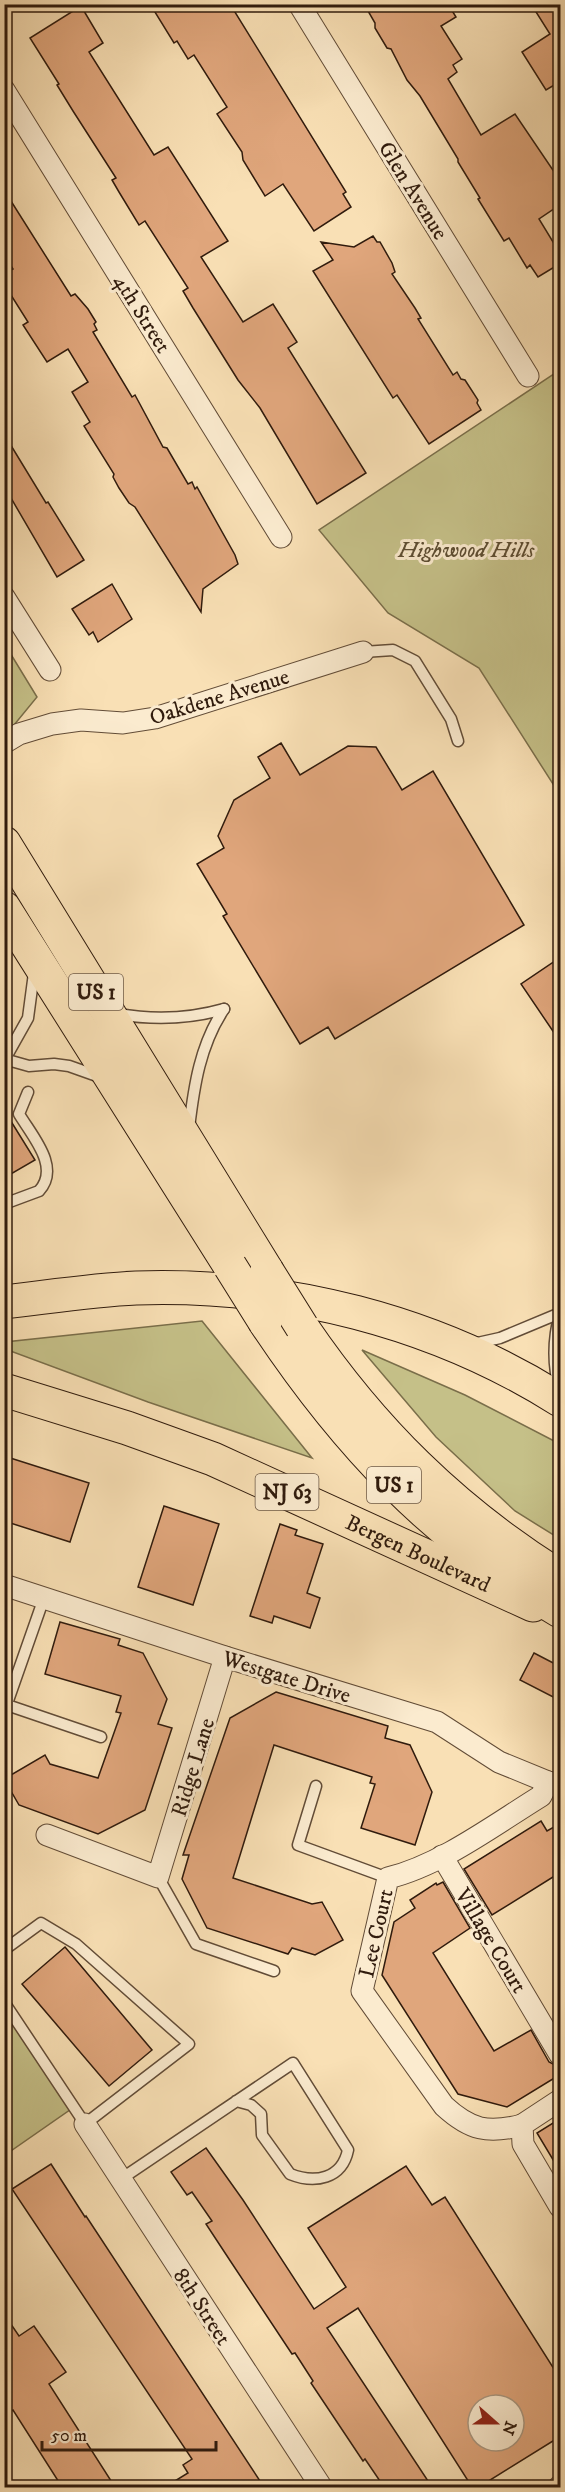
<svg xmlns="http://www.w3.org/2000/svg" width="565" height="2492" font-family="'IM FELL DW Pica',serif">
	<rect width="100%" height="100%" fill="#f9e0b5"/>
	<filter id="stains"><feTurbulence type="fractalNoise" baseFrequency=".00333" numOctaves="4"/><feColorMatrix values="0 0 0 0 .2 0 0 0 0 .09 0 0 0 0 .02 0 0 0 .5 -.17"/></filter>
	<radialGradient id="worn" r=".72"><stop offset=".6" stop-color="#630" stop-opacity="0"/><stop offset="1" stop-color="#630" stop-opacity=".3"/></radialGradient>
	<g fill="#c5c088" stroke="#7a6e4a" stroke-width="1.5">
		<polygon points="560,370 560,795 479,668 388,613 319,530"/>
		<polygon points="4,643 37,697 5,736 4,736"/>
		<polygon points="202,1321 312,1458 148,1402 5,1349 5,1342"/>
		<polygon points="362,1350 465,1395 560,1444 560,1539 515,1511 436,1437"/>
		<polygon points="4,2002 74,2107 5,2155 4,2155"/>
	</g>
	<g fill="#e0a67c" stroke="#301b0d" stroke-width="1.5" fill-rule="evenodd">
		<polygon points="150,4 230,4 346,192 343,194 351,207 314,231 283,184 265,196 243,160 242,152 217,114 227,107 194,55 188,59 177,41 174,43"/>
		<polygon points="364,4 448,4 456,17 441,26 462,59 453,65 457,72 448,79 481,135 515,114 561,182 561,204 539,219 561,255 561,263 538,277 530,265 527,268 509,238 504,241 478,199 480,198 458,162 458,159 420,96 407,80 391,49 387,48 375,28 375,23"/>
		<polygon points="531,4 561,4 561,81 546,90 522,52 550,34"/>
		<polygon points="81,6 103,43 89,52 154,155 168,147 228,241 201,257 243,322 273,304 297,342 288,348 366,473 317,504 260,408 238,380 193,308 183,291 188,288 145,221 139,225 119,192 112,180 116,178 73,111 57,85 59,84 30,38"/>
		<polygon points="4,190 71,296 75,294 88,309 96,322 94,324 97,330 93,332 132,397 135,395 163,447 167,448 188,484 192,482 195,489 197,487 235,555 238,564 203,589 201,612 135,507 129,503 119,488 113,477 114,474 84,426 90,422 72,392 88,382 68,349 47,362 23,325 28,322 4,284 4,274 13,269 4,255"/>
		<polygon points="373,236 377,242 380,242 392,263 395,272 392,274 415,308 421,318 418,319 453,375 457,372 461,379 465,380 478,400 477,403 481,410 429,444 397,395 393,398 313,271 333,260 321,242 354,247"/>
		<polygon points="4,434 46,503 48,502 84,560 57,577 4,486"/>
		<polygon points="112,584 132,619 98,642 93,632 89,635 72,609"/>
		<polygon points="281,743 300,775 348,746 376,747 402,790 433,771 524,925 335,1039 328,1027 300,1044 223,916 227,914 197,864 224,848 218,836 234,800 270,778 258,757"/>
		<polygon points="561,957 561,1043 521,984"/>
		<polygon points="4,1110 35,1160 4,1178"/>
		<polygon points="4,1456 89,1483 70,1542 4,1521"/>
		<polygon points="164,1506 219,1524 193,1605 138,1587"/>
		<polygon points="280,1524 297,1530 295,1535 323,1544 307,1593 320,1598 310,1628 274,1616 272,1623 250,1616"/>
		<polygon points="60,1622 120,1639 118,1645 143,1653 167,1699 158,1724 172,1728 145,1810 98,1834 19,1805 4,1779 45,1755 50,1764 98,1778 121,1713 116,1712 121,1696 45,1674"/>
		<polygon points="534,1653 561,1667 561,1701 520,1680"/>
		<polygon points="276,1692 388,1726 385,1738 410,1745 432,1792 415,1845 361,1828 375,1784 370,1783 372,1777 274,1745 233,1878 312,1904 322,1902 343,1940 315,1955 292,1948 288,1954 207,1928 182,1879 189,1855 183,1855 230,1718"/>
		<polygon points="541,1821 547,1831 561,1823 561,1872 492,1915 464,1869"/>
		<polygon points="443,1882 470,1928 433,1953 494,2051 531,2030 549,2062 561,2068 561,2074 507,2107 458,2094 382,1975 394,1922 415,1908 410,1900 436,1883 437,1885"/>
		<polygon points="65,1947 152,2050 109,2086 22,1984"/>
		<polygon points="561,2118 561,2173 537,2133"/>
		<path d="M206 2148 243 2200 314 2309 346 2287 308 2228 406 2166 432 2205 445 2197 561 2380V2436L479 2487H472L358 2308 327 2328 432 2487H384L365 2459 363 2461 311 2383 313 2381 295 2353 292 2354 231 2262 206 2224 212 2221 192 2192 187 2195 171 2172ZM478 2405H514V2441H478Z"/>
		<polygon points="51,2164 85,2217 86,2216 264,2487 165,2487 188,2473 183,2465 192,2459 12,2189"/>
		<polygon points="4,2314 19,2336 34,2326 66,2372 49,2384 115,2487 62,2487 13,2410 4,2415"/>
	</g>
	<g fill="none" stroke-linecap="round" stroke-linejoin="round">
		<g stroke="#624c37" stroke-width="13">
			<g id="service">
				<polyline points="363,652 393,650 415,661 451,719 458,741"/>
				<path d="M118 1014C153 1020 189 1019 224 1009"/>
				<polyline points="4,1059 29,1066 54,1064 69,1066 100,1077"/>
				<polyline points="5,1059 28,1018 34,973"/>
				<path d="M189 1128C194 1086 200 1045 224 1009"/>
				<path d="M4 1204 39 1191C61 1167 32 1136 19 1114L28 1092"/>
				<polyline points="473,1344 500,1338 560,1313"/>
				<path d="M560 1391C552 1364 553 1339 560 1313"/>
				<polyline points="7,1705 101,1737"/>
				<polyline points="4,1712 44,1598"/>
				<polyline points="316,1786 298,1845 388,1878"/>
				<polyline points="158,1877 196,1944 274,1971"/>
				<polyline points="4,1950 41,1923 76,1944 189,2044 85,2124 4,2002"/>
				<path d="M121 2179 293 2063 348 2150C342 2179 315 2184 290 2174L262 2135 261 2114 251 2105 236 2101"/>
			</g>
		</g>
		<g stroke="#624c37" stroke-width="23">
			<g id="minor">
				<polyline points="299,4 528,376"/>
				<polyline points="4,90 281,537"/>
				<polyline points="4,597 50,670"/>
				<polyline points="4,743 19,734 52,724 81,720 123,723 155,718 363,652"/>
				<polyline points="4,1585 225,1657 437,1722 499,1762 560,1787"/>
				<polyline points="47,1835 158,1877 225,1657"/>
				<polyline points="442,1856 560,2055"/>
				<polyline points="560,2100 522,2125 523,2144 560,2207"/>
				<polyline points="85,2124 322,2488"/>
				<path d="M522 2125C488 2134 470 2130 444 2106L362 1991 388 1878C441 1865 494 1825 541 1796L548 1782"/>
				<polyline points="558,2488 560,2486"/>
			</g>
		</g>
		<g stroke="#301b0d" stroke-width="35">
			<g id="primary">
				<path d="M4 1302C48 1297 92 1290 136 1288 284 1283 435 1321 560 1400"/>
				<path id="s1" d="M4 1390 127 1428 213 1459 533 1605"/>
			</g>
		</g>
		<g stroke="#301b0d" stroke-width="35">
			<g id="motorway">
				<polyline points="4,843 267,1271"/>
				<polyline points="4,908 230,1266"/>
				<path d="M265 1322C346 1444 433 1536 560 1611"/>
				<path d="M302 1327C372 1430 454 1511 560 1577"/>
			</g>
		</g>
		<use href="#service" stroke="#fbebcf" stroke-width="10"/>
		<use href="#minor" stroke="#fbebcf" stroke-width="21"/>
		<use href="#primary" stroke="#f9e0b5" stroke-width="33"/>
		<use href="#motorway" stroke="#f9e0b5" stroke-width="33"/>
		<g stroke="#301b0d" stroke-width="35" stroke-linecap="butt">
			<g id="motorway-bridge">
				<polyline points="230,1266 265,1322"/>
				<polyline points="267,1271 302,1327"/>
			</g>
		</g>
		<use href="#motorway-bridge" stroke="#f9e0b5" stroke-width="33"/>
	</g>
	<g text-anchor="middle" stroke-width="6" stroke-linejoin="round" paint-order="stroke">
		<g fill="#fbebcf" stroke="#6d5947" stroke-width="1.5">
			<rect x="69" y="974" width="54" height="36" rx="4.5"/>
			<rect x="367" y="1467" width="54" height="36" rx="4.5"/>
			<rect x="255.5" y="1474" width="63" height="36" rx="4.5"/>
		</g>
		<g font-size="21" font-weight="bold" fill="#301b0d">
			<text x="96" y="999">US 1</text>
			<text x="394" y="1492">US 1</text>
			<text x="287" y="1499">NJ 63</text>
		</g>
		<g font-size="22" fill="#301b0d" stroke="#fbebcf">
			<text transform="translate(414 190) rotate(58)" y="8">Glen Avenue</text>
			<text transform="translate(143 313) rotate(58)" y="8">4th Street</text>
			<text transform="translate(219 696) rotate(-17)" y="8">Oakdene Avenue</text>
			<text dy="8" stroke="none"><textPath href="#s1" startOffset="446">Bergen Boulevard</textPath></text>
			<text transform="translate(287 1676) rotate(17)" y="8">Westgate Drive</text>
			<text transform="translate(192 1767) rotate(-73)" y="8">Ridge Lane</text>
			<text transform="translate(375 1933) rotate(-77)" y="8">Lee Court</text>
			<text transform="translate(492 1940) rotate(59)" y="8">Village Court</text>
			<text transform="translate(203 2306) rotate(57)" y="8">8th Street</text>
		</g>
		<g font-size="22" font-style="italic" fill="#5d4d32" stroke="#fbebcf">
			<text x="466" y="557">Highwood Hills</text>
		</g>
	</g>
	<rect width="565" height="2492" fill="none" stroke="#f9e0b5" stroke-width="24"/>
	<rect x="6" y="6" width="553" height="2480" fill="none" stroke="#301b0d" stroke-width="3"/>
	<rect x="12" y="12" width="541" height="2468" fill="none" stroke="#301b0d" stroke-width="1.5"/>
	<g transform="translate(496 2423) rotate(111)"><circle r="28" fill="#fbebcf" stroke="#aa9881" stroke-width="1.5"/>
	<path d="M0-4.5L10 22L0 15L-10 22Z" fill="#8f2418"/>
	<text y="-9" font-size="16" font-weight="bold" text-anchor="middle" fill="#301b0d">N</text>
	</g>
	<path d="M42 2441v9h174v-9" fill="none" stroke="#301b0d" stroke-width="3"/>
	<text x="51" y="2441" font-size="18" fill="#301b0d" stroke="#fbebcf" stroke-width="4.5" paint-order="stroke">50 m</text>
	<rect width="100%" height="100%" filter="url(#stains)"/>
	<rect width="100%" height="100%" fill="url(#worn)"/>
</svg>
